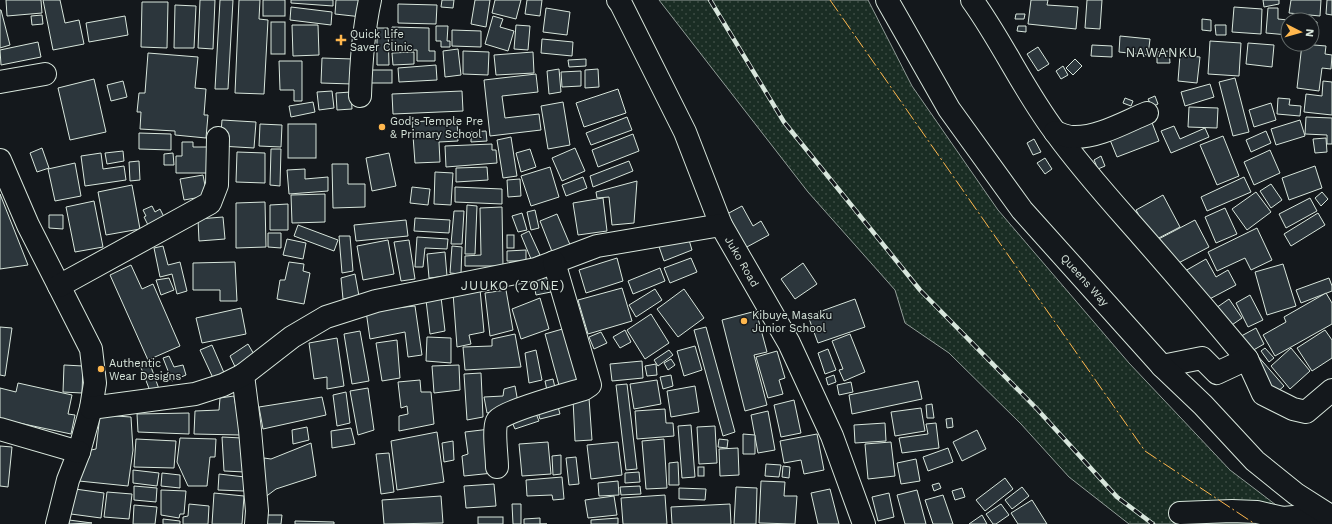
<svg xmlns="http://www.w3.org/2000/svg" width="1332" height="524" font-family="'Work Sans',sans-serif">
	<defs>
		<pattern id="grass-dots" width="8" height="8" patternUnits="userSpaceOnUse"><rect width="8" height="8" fill="#1a2d24"/><path d="M2 2h.1M6 6h.1" fill="none" stroke="#3b4b43" stroke-width="1.8" stroke-linecap="round"/></pattern>
	</defs>
	<rect width="100%" height="100%" fill="#14181c"/>
	<polygon fill="url(#grass-dots)" stroke="#939e99" points="659,0 868,0 912,86 998,210 1129,363 1230,470 1301,524 1129,524 1069,477 1021,424 949,353 905,323 895,290 808,192"/>
	<g fill="#2c363c" stroke="#d8e6dc">
		<polygon points="6,0 41,0 42,13 7,16"/>
		<polygon points="43,0 60,0 65,23 79,20 84,44 53,50"/>
		<polygon points="200,0 215,0 213,49 198,48"/>
		<polygon points="220,0 233,0 228,89 215,89"/>
		<polygon points="239,0 260,0 259,19 268,20 264,94 235,93"/>
		<rect x="263" y="0" width="22" height="16"/>
		<polygon points="291,0 333,0 333,6 291,3"/>
		<polygon points="336,0 364,0 362,17 335,14"/>
		<polygon points="442,0 454,0 453,8 441,7"/>
		<polygon points="475,0 490,0 486,27 471,24"/>
		<polygon points="495,0 521,0 516,19 492,13"/>
		<polygon points="527,0 542,0 540,16 525,14"/>
		<polygon points="1031,0 1048,0 1047,5 1078,7 1076,29 1028,24"/>
		<polygon points="1087,0 1102,0 1100,29 1085,28"/>
		<polygon points="1263,0 1279,0 1279,4 1264,7"/>
		<polygon points="1291,0 1321,0 1320,16 1289,13"/>
		<polygon points="1327,0 1332,0 1332,15 1326,14"/>
		<polygon points="142,2 168,2 167,48 141,47"/>
		<polygon points="398,4 437,5 436,24 398,23"/>
		<polygon points="175,5 196,6 194,48 174,48"/>
		<polygon points="291,7 332,12 331,25 290,20"/>
		<polygon points="1234,7 1262,9 1261,34 1232,32"/>
		<polygon points="546,8 570,12 567,35 543,32"/>
		<polygon points="1268,8 1278,8 1278,19 1288,20 1288,35 1266,33"/>
		<polygon points="0,10 1,10 10,45 0,48"/>
		<polygon points="1016,14 1025,14 1024,19 1015,19"/>
		<polygon points="42,15 43,24 32,25 31,16"/>
		<polygon points="125,16 128,35 89,42 86,23"/>
		<polygon points="493,16 503,19 500,27 514,31 508,51 485,44"/>
		<polygon points="1202,19 1211,20 1211,31 1202,30"/>
		<polygon points="1312,21 1317,22 1316,36 1312,36"/>
		<rect x="271" y="22" width="14" height="32"/>
		<polygon points="292,25 318,25 319,55 293,56"/>
		<polygon points="516,25 530,26 528,50 514,49"/>
		<polygon points="1215,25 1226,25 1226,35 1216,35"/>
		<polygon points="436,26 448,26 447,41 450,41 450,47 441,47 441,41 436,41"/>
		<polygon points="1018,26 1026,26 1026,32 1017,31"/>
		<polygon points="392,27 429,28 429,51 435,51 435,61 417,61 417,50 392,50"/>
		<polygon points="377,28 388,28 389,65 377,65"/>
		<polygon points="452,30 481,31 481,47 452,46"/>
		<polygon points="1120,36 1150,39 1148,55 1119,52"/>
		<polygon points="542,39 573,42 572,56 541,53"/>
		<polygon points="1210,41 1241,43 1239,76 1208,74"/>
		<polygon points="38,42 41,57 1,65 0,50"/>
		<polygon points="1248,43 1274,45 1272,67 1246,64"/>
		<polygon points="1302,44 1326,46 1325,54 1332,55 1331,69 1322,68 1319,91 1297,88"/>
		<polygon points="1092,45 1112,46 1112,57 1091,56"/>
		<polygon points="1038,47 1049,64 1038,71 1027,54"/>
		<polygon points="458,49 461,75 445,77 443,51"/>
		<polygon points="463,51 489,52 488,75 463,74"/>
		<polygon points="1169,51 1170,63 1157,63 1157,52"/>
		<polygon points="414,52 414,64 393,65 392,53"/>
		<polygon points="533,52 534,73 496,75 494,55"/>
		<polygon points="148,53 198,57 195,88 206,89 204,115 208,115 206,138 175,135 175,131 140,129 141,112 137,112 139,93 145,93"/>
		<polygon points="1180,55 1200,57 1197,83 1178,81"/>
		<polygon points="322,58 353,59 352,84 321,83"/>
		<polygon points="586,59 586,66 569,67 568,60"/>
		<polygon points="1075,59 1082,66 1073,75 1066,68"/>
		<polygon points="279,61 302,61 302,101 294,101 294,90 280,90"/>
		<polygon points="436,65 437,80 399,82 398,68"/>
		<polygon points="1063,66 1068,75 1061,79 1056,71"/>
		<polygon points="559,69 561,92 549,94 547,71"/>
		<polygon points="598,69 599,87 585,88 585,70"/>
		<rect x="368" y="70" width="24" height="13"/>
		<polygon points="581,71 581,86 562,87 561,72"/>
		<polygon points="536,74 538,92 502,96 505,118 539,114 541,130 490,136 484,80"/>
		<polygon points="1235,78 1249,132 1233,136 1219,82"/>
		<polygon points="94,79 106,132 70,140 58,88"/>
		<polygon points="123,81 127,97 111,101 107,85"/>
		<polygon points="1323,81 1332,82 1332,115 1304,112 1306,94 1322,96"/>
		<polygon points="1210,84 1214,97 1185,106 1181,92"/>
		<polygon points="618,89 626,113 584,127 576,103"/>
		<polygon points="332,91 334,108 319,110 317,92"/>
		<polygon points="462,91 463,111 393,114 392,94"/>
		<polygon points="351,92 352,109 337,110 336,93"/>
		<polygon points="1155,96 1158,104 1152,107 1148,99"/>
		<polygon points="1125,98 1133,101 1131,106 1123,103"/>
		<polygon points="1278,98 1290,99 1289,105 1301,106 1300,116 1277,114"/>
		<polygon points="313,102 315,112 291,117 289,106"/>
		<polygon points="563,102 570,145 548,149 541,106"/>
		<polygon points="1271,103 1276,120 1254,127 1249,110"/>
		<polygon points="1189,107 1218,108 1217,128 1188,127"/>
		<polygon points="627,117 632,130 591,145 586,133"/>
		<polygon points="1306,117 1332,118 1332,144 1327,144 1327,135 1305,134"/>
		<polygon points="457,119 458,141 439,142 440,162 415,163 412,122"/>
		<polygon points="222,120 256,122 254,148 220,146"/>
		<polygon points="1151,120 1159,141 1117,157 1108,135"/>
		<polygon points="1300,120 1305,136 1276,145 1271,129"/>
		<polygon points="260,124 282,125 281,147 259,146"/>
		<rect x="288" y="124" width="28" height="34"/>
		<polygon points="1174,126 1180,139 1205,128 1209,137 1171,153 1161,131"/>
		<polygon points="486,131 487,141 471,142 471,132"/>
		<polygon points="1266,131 1271,143 1251,152 1246,140"/>
		<polygon points="139,133 171,134 171,150 139,149"/>
		<polygon points="633,134 639,151 598,167 592,150"/>
		<polygon points="1223,136 1239,176 1217,185 1200,145"/>
		<polygon points="511,137 517,176 503,178 497,140"/>
		<polygon points="1326,138 1327,152 1315,153 1313,139"/>
		<polygon points="1034,139 1041,152 1033,155 1027,143"/>
		<polygon points="182,142 193,142 193,147 209,147 209,173 176,173 176,156 182,156"/>
		<polygon points="492,144 492,150 496,150 497,163 446,167 445,146"/>
		<polygon points="42,148 49,168 37,172 30,153"/>
		<polygon points="575,148 585,171 562,181 552,158"/>
		<polygon points="271,149 281,149 280,186 270,185"/>
		<polygon points="530,149 536,167 521,172 516,153"/>
		<polygon points="1270,150 1280,173 1254,185 1244,162"/>
		<polygon points="123,151 124,161 107,164 105,153"/>
		<polygon points="237,152 265,153 265,183 236,182"/>
		<polygon points="101,153 103,169 124,166 126,180 85,186 81,156"/>
		<polygon points="173,153 174,165 164,165 164,154"/>
		<polygon points="389,153 396,186 372,191 366,158"/>
		<polygon points="1101,156 1105,166 1098,169 1094,160"/>
		<polygon points="1045,158 1052,169 1045,174 1037,163"/>
		<polygon points="139,161 140,180 130,181 129,162"/>
		<polygon points="629,161 633,171 593,187 590,176"/>
		<polygon points="75,163 81,196 55,201 48,169"/>
		<polygon points="332,164 348,164 348,184 365,184 365,207 333,208"/>
		<polygon points="1315,166 1322,188 1289,200 1282,178"/>
		<polygon points="487,167 488,180 456,182 456,168"/>
		<polygon points="550,167 559,197 531,206 521,176"/>
		<polygon points="305,169 305,179 328,177 328,191 289,194 287,170"/>
		<polygon points="435,172 453,173 451,205 434,204"/>
		<polygon points="203,175 207,196 184,200 180,179"/>
		<polygon points="583,177 587,188 566,196 562,185"/>
		<polygon points="1244,177 1251,192 1207,211 1201,197"/>
		<polygon points="520,179 521,196 508,197 507,180"/>
		<polygon points="637,181 634,223 612,225 609,197 597,198 596,192"/>
		<polygon points="1271,184 1282,200 1271,208 1260,191"/>
		<polygon points="132,185 140,229 106,235 98,192"/>
		<polygon points="412,187 430,189 428,205 410,203"/>
		<polygon points="455,187 502,189 502,204 455,202"/>
		<polygon points="1256,192 1271,212 1247,230 1232,209"/>
		<polygon points="1322,192 1328,199 1321,206 1315,198"/>
		<polygon points="0,194 28,265 0,269"/>
		<polygon points="325,194 325,222 292,223 291,195"/>
		<polygon points="1163,195 1180,227 1153,241 1136,210"/>
		<polygon points="603,198 607,231 578,235 573,203"/>
		<polygon points="1310,198 1317,211 1286,228 1279,214"/>
		<polygon points="94,201 103,247 75,252 66,207"/>
		<polygon points="265,202 266,247 236,248 236,203"/>
		<polygon points="288,204 288,230 270,230 270,205"/>
		<polygon points="467,205 477,206 475,254 465,254"/>
		<polygon points="152,206 155,212 160,209 165,219 149,227 144,217 146,216 143,210"/>
		<polygon points="742,206 753,226 761,221 769,235 745,248 727,214"/>
		<polygon points="502,207 503,266 465,266 465,256 481,255 480,208"/>
		<polygon points="1225,208 1237,234 1216,243 1205,217"/>
		<polygon points="535,210 539,228 531,230 527,212"/>
		<polygon points="454,211 464,211 462,244 451,244"/>
		<polygon points="522,213 527,230 518,232 512,216"/>
		<polygon points="1318,213 1325,225 1291,246 1284,234"/>
		<polygon points="557,214 571,247 553,254 540,221"/>
		<polygon points="49,215 63,215 63,229 49,228"/>
		<polygon points="223,217 225,239 199,241 198,219"/>
		<polygon points="415,218 450,220 449,233 414,231"/>
		<polygon points="406,220 408,236 356,241 354,225"/>
		<polygon points="1195,220 1209,247 1167,269 1153,242"/>
		<polygon points="298,225 338,240 334,251 294,236"/>
		<polygon points="1257,228 1272,260 1251,270 1245,258 1217,271 1208,252"/>
		<polygon points="686,230 692,250 664,261 657,241"/>
		<polygon points="529,231 540,255 531,259 521,235"/>
		<polygon points="268,233 281,233 281,248 268,247"/>
		<rect x="507" y="235" width="7" height="13"/>
		<polygon points="339,236 350,236 353,271 342,273"/>
		<polygon points="417,237 448,239 447,249 425,248 423,267 415,267"/>
		<polygon points="287,239 306,243 303,259 283,255"/>
		<polygon points="388,240 394,274 363,280 357,246"/>
		<polygon points="409,240 415,279 401,281 394,242"/>
		<polygon points="163,246 168,265 180,262 187,291 177,294 172,274 160,277 154,248"/>
		<polygon points="452,246 462,247 461,274 450,273"/>
		<polygon points="526,250 526,261 507,261 507,251"/>
		<polygon points="445,252 447,276 429,278 427,254"/>
		<polygon points="617,258 623,281 586,293 579,270"/>
		<polygon points="691,258 697,272 670,283 664,268"/>
		<polygon points="1206,259 1216,277 1228,270 1236,285 1202,303 1185,271"/>
		<polygon points="235,262 237,301 220,301 220,290 193,290 193,263"/>
		<polygon points="289,262 304,264 303,271 310,273 304,304 277,299 280,280 285,280"/>
		<polygon points="803,263 817,284 795,299 781,279"/>
		<polygon points="1283,264 1296,306 1267,315 1255,272"/>
		<polygon points="131,265 142,289 153,284 180,346 148,360 110,275"/>
		<polygon points="660,268 665,281 633,294 628,281"/>
		<polygon points="355,274 359,296 343,299 341,278"/>
		<polygon points="548,277 551,292 536,295 533,279"/>
		<polygon points="169,278 174,290 161,295 156,280"/>
		<polygon points="1329,278 1332,286 1332,291 1301,303 1296,290"/>
		<polygon points="622,288 632,321 588,334 578,300"/>
		<polygon points="480,289 484,332 469,335 471,344 457,347 453,293"/>
		<polygon points="655,289 662,300 636,317 629,305"/>
		<polygon points="684,289 704,318 678,337 657,309"/>
		<polygon points="506,290 513,330 490,336 485,293"/>
		<polygon points="1326,293 1332,303 1332,324 1275,356 1263,335 1286,322 1284,317"/>
		<polygon points="1250,295 1263,320 1248,327 1236,303"/>
		<polygon points="441,297 445,331 430,334 426,300"/>
		<polygon points="540,298 549,329 521,339 512,309"/>
		<polygon points="855,299 865,327 818,343 808,316"/>
		<polygon points="1229,299 1242,318 1226,329 1213,310"/>
		<polygon points="415,306 422,355 408,357 405,332 370,339 366,311"/>
		<polygon points="241,308 246,334 202,343 196,318"/>
		<polygon points="756,311 767,352 754,355 767,405 745,411 722,320"/>
		<polygon points="651,314 669,343 645,359 627,330"/>
		<polygon points="0,327 12,328 5,376 0,375"/>
		<polygon points="706,327 735,432 723,436 694,330"/>
		<polygon points="566,328 582,382 560,389 545,334"/>
		<polygon points="1256,328 1264,344 1243,356 1234,340"/>
		<polygon points="625,330 631,342 620,348 613,337"/>
		<polygon points="1325,330 1332,340 1332,358 1312,371 1297,348"/>
		<polygon points="360,331 369,381 352,384 344,334"/>
		<polygon points="601,332 607,343 594,349 589,337"/>
		<polygon points="515,334 521,367 465,370 463,347 492,346 492,339"/>
		<polygon points="850,334 865,372 844,381 839,370 843,369 832,341"/>
		<polygon points="427,337 451,338 451,363 426,361"/>
		<polygon points="337,338 344,386 327,389 327,377 314,379 309,343"/>
		<polygon points="397,340 400,378 382,381 376,343"/>
		<polygon points="248,344 255,356 237,371 230,356"/>
		<polygon points="212,345 225,375 213,378 200,350"/>
		<polygon points="695,346 702,370 684,376 677,351"/>
		<polygon points="1265,348 1274,358 1269,362 1261,351"/>
		<polygon points="1291,348 1310,371 1290,389 1271,366"/>
		<polygon points="828,349 836,370 825,374 818,353"/>
		<polygon points="536,350 542,380 529,383 525,353"/>
		<polygon points="669,350 673,355 658,366 654,360"/>
		<polygon points="777,351 785,378 779,380 783,394 768,398 756,357"/>
		<polygon points="1256,354 1284,386 1274,395"/>
		<polygon points="169,356 174,367 183,365 186,375 172,381 163,358"/>
		<polygon points="671,359 675,365 668,370 664,363"/>
		<polygon points="642,361 643,378 612,381 610,364"/>
		<polygon points="150,364 159,389 150,391 140,365"/>
		<polygon points="656,364 657,375 647,376 645,366"/>
		<polygon points="64,365 83,366 82,393 63,392"/>
		<polygon points="459,365 460,390 434,393 432,366"/>
		<polygon points="481,373 483,417 467,420 464,374"/>
		<polygon points="671,375 673,386 663,389 660,377"/>
		<polygon points="834,375 836,382 828,385 826,378"/>
		<polygon points="553,379 556,392 548,395 545,381"/>
		<polygon points="420,380 421,392 431,392 434,424 399,431 399,416 408,414 407,406 401,408 398,382"/>
		<polygon points="657,380 661,404 634,409 630,384"/>
		<polygon points="918,381 922,399 852,414 849,395"/>
		<polygon points="851,382 853,392 839,395 837,385"/>
		<polygon points="18,383 72,395 68,414 75,415 71,434 0,419 0,388 16,392"/>
		<polygon points="627,384 637,469 626,470 616,385"/>
		<polygon points="515,386 519,408 487,413 484,397 503,396 504,389"/>
		<polygon points="695,386 699,412 671,417 667,391"/>
		<polygon points="368,388 374,430 358,435 350,391"/>
		<polygon points="346,392 350,423 337,426 333,395"/>
		<polygon points="234,396 241,435 194,434 195,411 219,410 220,398"/>
		<polygon points="322,397 326,415 263,429 259,407"/>
		<polygon points="589,398 592,440 575,441 573,399"/>
		<polygon points="794,400 801,433 781,437 774,405"/>
		<polygon points="557,403 560,414 540,419 537,408"/>
		<polygon points="932,404 934,418 927,418 926,405"/>
		<polygon points="921,408 925,431 895,436 891,412"/>
		<polygon points="665,409 666,423 673,423 674,436 637,439 635,411"/>
		<polygon points="535,411 539,421 515,429 511,420"/>
		<polygon points="768,411 775,450 758,453 751,415"/>
		<polygon points="189,413 189,434 138,432 137,414"/>
		<polygon points="100,415 131,417 133,450 128,486 79,481 86,451 96,449"/>
		<polygon points="952,418 953,427 947,428 946,419"/>
		<polygon points="885,423 886,441 855,443 854,425"/>
		<polygon points="936,423 939,448 902,453 899,438 928,434 926,424"/>
		<polygon points="691,425 695,477 682,478 678,426"/>
		<polygon points="715,426 717,463 699,464 697,427"/>
		<polygon points="307,427 309,440 293,444 292,430"/>
		<polygon points="351,428 355,444 332,448 331,431"/>
		<polygon points="490,429 493,473 464,476 462,456 468,454 465,432"/>
		<polygon points="977,430 986,449 962,461 953,442"/>
		<polygon points="437,432 444,482 397,490 391,441"/>
		<polygon points="743,434 755,435 755,454 743,454"/>
		<polygon points="817,434 824,470 804,474 801,460 784,463 780,441"/>
		<polygon points="222,437 242,438 245,472 224,471"/>
		<polygon points="180,438 216,439 215,457 210,457 207,486 188,486 177,462"/>
		<polygon points="136,439 176,441 174,468 134,467"/>
		<polygon points="664,439 667,488 646,489 642,441"/>
		<polygon points="719,439 728,440 727,448 718,447"/>
		<polygon points="453,441 454,460 444,462 442,443"/>
		<polygon points="548,442 551,474 522,476 519,444"/>
		<polygon points="618,442 622,475 591,479 587,445"/>
		<polygon points="891,442 895,476 868,479 865,444"/>
		<polygon points="311,443 316,476 276,489 264,498 264,458 271,459"/>
		<polygon points="0,446 12,447 8,487 0,486"/>
		<polygon points="738,448 739,475 720,476 719,449"/>
		<polygon points="948,448 953,462 928,471 923,457"/>
		<polygon points="389,453 394,492 381,494 376,454"/>
		<polygon points="561,455 561,474 553,475 552,456"/>
		<polygon points="576,457 579,484 569,485 566,458"/>
		<polygon points="916,459 920,481 901,484 897,463"/>
		<polygon points="678,462 679,485 669,485 669,463"/>
		<polygon points="766,464 781,465 779,477 765,476"/>
		<polygon points="783,466 790,467 789,478 782,477"/>
		<rect x="698" y="467" width="6" height="9"/>
		<polygon points="133,470 159,473 157,486 133,483"/>
		<polygon points="639,472 640,482 625,483 625,473"/>
		<polygon points="162,473 180,475 180,488 161,486"/>
		<polygon points="219,474 245,477 244,491 218,490"/>
		<polygon points="562,477 564,499 553,500 552,495 527,496 526,480"/>
		<polygon points="1005,478 1013,489 985,511 976,500"/>
		<polygon points="618,481 619,495 599,496 598,483"/>
		<polygon points="761,481 785,482 784,496 797,496 795,524 759,523"/>
		<polygon points="939,483 941,488 934,491 932,485"/>
		<polygon points="494,484 496,506 466,508 464,486"/>
		<polygon points="134,486 157,488 156,502 134,500"/>
		<polygon points="640,486 641,494 621,495 620,487"/>
		<polygon points="736,487 757,488 756,524 734,524"/>
		<polygon points="1022,487 1029,496 1012,509 1005,500"/>
		<polygon points="679,488 706,489 705,500 679,499"/>
		<polygon points="962,488 965,497 955,500 952,491"/>
		<polygon points="75,489 104,493 101,518 71,514"/>
		<polygon points="830,489 839,524 818,524 811,493"/>
		<polygon points="161,490 186,491 184,514 180,514 179,518 161,515"/>
		<polygon points="917,490 926,524 905,524 897,495"/>
		<polygon points="107,492 132,494 129,519 104,517"/>
		<polygon points="214,493 244,496 242,524 212,524"/>
		<polygon points="889,493 894,517 878,521 872,497"/>
		<polygon points="665,495 667,524 623,524 621,498"/>
		<polygon points="943,495 953,524 933,524 925,500"/>
		<polygon points="441,496 443,523 384,524 382,500"/>
		<polygon points="614,496 617,515 588,518 585,500"/>
		<polygon points="1032,500 1047,524 1018,524 1011,513"/>
		<polygon points="189,504 209,506 208,524 183,524 183,517 188,516"/>
		<polygon points="512,504 521,504 521,524 513,524"/>
		<polygon points="730,504 731,524 672,524 671,507"/>
		<polygon points="1001,504 1009,515 996,524 993,524 986,514"/>
		<polygon points="134,505 157,507 155,524 133,524"/>
		<polygon points="263,515 282,515 281,524 263,524"/>
		<polygon points="982,515 987,524 969,524"/>
		<rect x="478" y="517" width="25" height="7"/>
		<polygon points="540,518 540,524 547,524 524,524 524,519"/>
		<polygon points="618,518 618,524 591,524 591,520"/>
		<polygon points="163,519 180,521 180,524 163,524"/>
		<polygon points="69,520 92,523 69,524"/>
		<polygon points="295,521 334,522 334,524 295,524"/>
	</g>
	<g fill="none" stroke-linecap="round" stroke-linejoin="round">
		<g stroke="#d8e6dc" stroke-width="24">
			<g id="minor">
				<path id="s1" d="M618 0 621 4 685 132 721 225 789 343 832 436 864 524"/>
				<path d="M972 0C1003 43 1024 91 1056 133 1082 169 1112 202 1141 235 1177 276 1212 317 1247 359"/>
				<polyline points="0,82 45,74"/>
				<path d="M360 96C361 64 363 32 370 0"/>
				<path d="M1055 132C1061 134 1067 137 1073 137 1098 138 1125 122 1147 113"/>
				<polyline points="0,160 28,225 91,349 95,383 91,408 79,452 68,480 57,524"/>
				<polyline points="59,286 210,203 217,185 218,138"/>
				<polyline points="243,375 250,430 257,511 256,524"/>
				<polyline points="91,408 195,394 223,385 243,375 292,337 326,317 376,301 536,269 597,246 721,225"/>
				<polyline points="0,429 79,452"/>
				<path d="M497 467C497 456 493 430 497 421 501 412 571 393 584 389L590 385 554 262"/>
				<polyline points="1180,513 1232,511 1257,512 1283,518 1327,514"/>
			</g>
		</g>
		<g stroke="#d8e6dc" stroke-width="24">
			<polyline id="major" points="1162,366 1202,358 1217,373 1247,359 1263,394 1293,409 1306,412 1332,390"/>
		</g>
		<g stroke="#d8e6dc" stroke-width="24">
			<g id="highway">
				<path id="s2" d="M887 0 949 109 1022 210 1162 366 1203 405 1255 461 1296 494 1332 517"/>
			</g>
		</g>
		<use href="#minor" stroke="#14181c" stroke-width="22"/>
		<use href="#major" stroke="#14181c" stroke-width="22"/>
		<use href="#highway" stroke="#14181c" stroke-width="22"/>
		<g stroke="#d8e6dc" stroke-width="4.5">
			<polyline id="rail" points="710,0 784,122 920,290 1037,409 1117,497 1153,524"/>
		</g>
		<use href="#rail" stroke="#14181c" stroke-width="3" stroke-dasharray="9" stroke-linecap="butt"/>
		<polyline stroke="#ffb74d" stroke-width="1" stroke-dasharray="14 3 2 3" stroke-linecap="butt" points="830,0 1145,451 1255,524"/>
	</g>
	<g fill="#ffb74d" stroke="#14181c" stroke-width="1.5">
		<path d="M339 34h4v4h4v4h-4v4h-4v-4h-4v-4h4z"/>
		<circle cx="382" cy="127" r="4"/>
		<circle cx="744" cy="321" r="4"/>
		<circle cx="101" cy="369" r="4"/>
	</g>
	<g text-anchor="middle" stroke-width="3" stroke-linejoin="round" paint-order="stroke">
		<g font-size="11" fill="#d8e6dc" stroke="#14181c" text-anchor="start">
			<text x="350" y="38">Quick Life<tspan x="350" dy="13">Saver Clinic</tspan></text>
			<text x="390" y="125">God's Temple Pre<tspan x="390" dy="13">&amp; Primary School</tspan></text>
			<text x="752" y="319">Kibuye Masaku<tspan x="752" dy="13">Junior School</tspan></text>
			<text x="109" y="367">Authentic<tspan x="109" dy="13">Wear Designs</tspan></text>
		</g>
		<g font-size="11" fill="#d8e6dc" stroke="#14181c">
			<text dy="4" stroke="none"><textPath href="#s1" startOffset="290">Juko Road</textPath></text>
			<text dy="4" stroke="none"><textPath href="#s2" startOffset="344">Queens Way</textPath></text>
		</g>
		<g font-size="13" letter-spacing="1" fill="#d8e6dc" stroke="#14181c">
			<text x="1162" y="57">NAWANKU</text>
			<text x="513" y="290">JUUKO (ZONE)</text>
		</g>
	</g>
	<g transform="translate(1300 32) rotate(96)"><circle r="19" fill="#14181c" stroke="#626a69"/>
	<path d="M0-3L7 15L0 10L-7 15Z" fill="#ffb74d"/>
	<text y="-6" font-size="11" font-weight="bold" text-anchor="middle" fill="#d8e6dc">N</text>
	</g>
</svg>
